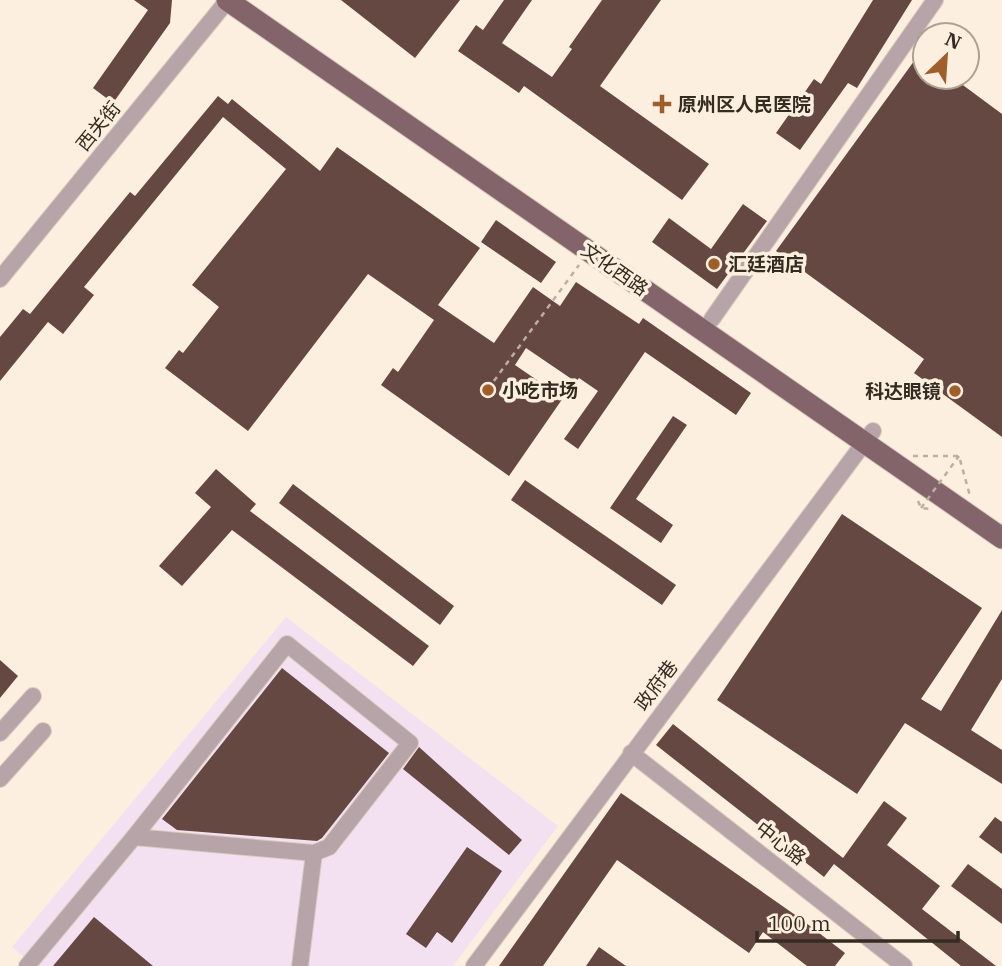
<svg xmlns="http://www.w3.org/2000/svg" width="1002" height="966" font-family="'IBM Plex Serif','Noto Sans SC',serif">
	<rect width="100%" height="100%" fill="#fdefdf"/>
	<polygon fill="#f3e1f1" points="286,617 558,826 453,966 34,966 12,947"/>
	<g fill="#664842">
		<polygon points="134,0 172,0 170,23 113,103 93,88 148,10"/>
		<polygon points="341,0 460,0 415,58"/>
		<polygon points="504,0 532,0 502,43 552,77 572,49 569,47 602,0 661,0 600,86 709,164 682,200 524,86 519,93 458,51 476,25 483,30"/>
		<polygon points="873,0 912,0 857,88 848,83 800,150 776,133 814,79 821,84"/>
		<polygon points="925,46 925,77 952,77 1002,114 1002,437 914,373 924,359 776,251"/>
		<polygon points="218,96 228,104 232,99 320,171 337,147 480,248 438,305 494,343 533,287 560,306 576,282 639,324 643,318 751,393 736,415 645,352 578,449 564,439 598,391 579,378 576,382 526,348 515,365 563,398 509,476 381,385 393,368 398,372 434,320 368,274 248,431 165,368 179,350 183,353 219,307 192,285 286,169 223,117 84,287 94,295 63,334 48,322 0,381 0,337 23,309 30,314 130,192 135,196"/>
		<polygon points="743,204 767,221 717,289 652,242 669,218 711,249"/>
		<polygon points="496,220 556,262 541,283 481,242"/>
		<polygon points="673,416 687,425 636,499 673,525 661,543 610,508"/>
		<polygon points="216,469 256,504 250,511 429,646 413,666 232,530 182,586 159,566 211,507 195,493"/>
		<polygon points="525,480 676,585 662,605 511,500"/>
		<polygon points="293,484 454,606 440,625 279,503"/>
		<polygon points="842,514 982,608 921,699 941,711 1002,610 1002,679 971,730 1002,750 1002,784 905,723 857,794 717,700"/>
		<polygon points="0,660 18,676 0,698"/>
		<polygon points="282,668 389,753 322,838 317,841 177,830 162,819"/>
		<polygon points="673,724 843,858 884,801 907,818 887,845 940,886 922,909 996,966 961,966 834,864 824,877 656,745"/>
		<polygon points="419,747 522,840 509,855 403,769"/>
		<polygon points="621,793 801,919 845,953 835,966 807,966 763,932 749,953 617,860 543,966 499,966"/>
		<polygon points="995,817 1002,822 1002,854 979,837"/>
		<polygon points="467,847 502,871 452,943 437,932 426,948 406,934"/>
		<polygon points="968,864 1002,889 1002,924 951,886"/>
		<polygon points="94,917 153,966 53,966"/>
		<polygon points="599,947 626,966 586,966"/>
	</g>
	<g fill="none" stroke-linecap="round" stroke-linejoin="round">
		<g stroke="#d9ccbd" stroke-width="18">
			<g id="minor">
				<polyline points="0,279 228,0"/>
				<polyline points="712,319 935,0"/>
				<polyline points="0,733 33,696"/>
				<polyline points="631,753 904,966"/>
				<polyline points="0,779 43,731"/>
				<polyline points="27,966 134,837 314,853 329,847 410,743 287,644 134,837"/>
				<polyline points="300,966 314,853"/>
				<polyline points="474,966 873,431"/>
			</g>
		</g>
		<g stroke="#d9ccbd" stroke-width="23">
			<polyline id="major" points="227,0 1002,538"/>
		</g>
		<g stroke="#bbafa1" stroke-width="2.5" stroke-dasharray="5 5" stroke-linecap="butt">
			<polyline points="488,389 579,265"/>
			<polyline points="913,456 959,456 970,496"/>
			<polyline points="918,501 921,508 931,509"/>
		</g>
		<use href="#minor" stroke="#b7a4a8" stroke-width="16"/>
		<use href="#major" stroke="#84646b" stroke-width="21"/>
		<polyline stroke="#bbafa1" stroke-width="2.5" stroke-dasharray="5 5" stroke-linecap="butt" points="921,508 959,456"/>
	</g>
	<g fill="#a05e2b" stroke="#fdefdf" stroke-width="2.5">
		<path d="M658.5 93.5h7v7h7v7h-7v7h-7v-7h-7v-7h7z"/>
		<circle cx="714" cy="264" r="7"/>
		<circle cx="488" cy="390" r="7"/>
		<circle cx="955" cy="391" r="7"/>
	</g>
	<g text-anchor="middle" stroke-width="7" stroke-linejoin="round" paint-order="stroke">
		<g font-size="19" font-weight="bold" fill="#342c21" stroke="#fdefdf" text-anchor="start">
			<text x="678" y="111">原州区人民医院</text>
			<text x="728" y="271">汇廷酒店</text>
			<text x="502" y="397">小吃市场</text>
			<text x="941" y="398" text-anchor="end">科达眼镜</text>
		</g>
		<g font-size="19" fill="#342c21" stroke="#fdefdf">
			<text transform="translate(98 126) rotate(-51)" y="7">西关街</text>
			<text transform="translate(615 269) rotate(35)" y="7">文化西路</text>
			<text transform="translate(656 685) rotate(-53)" y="7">政府巷</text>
			<text transform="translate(781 843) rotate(38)" y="7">中心路</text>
		</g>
	</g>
	<g transform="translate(946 56) rotate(25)"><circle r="33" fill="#fdefdf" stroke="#ada193" stroke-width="2"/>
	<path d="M0-5L12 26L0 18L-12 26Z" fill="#a05e2b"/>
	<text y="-10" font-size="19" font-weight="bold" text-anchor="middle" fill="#342c21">N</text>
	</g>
	<path d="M757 931v10h201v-10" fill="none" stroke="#342c21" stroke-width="3.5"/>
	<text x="768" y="931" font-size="21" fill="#342c21" stroke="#fdefdf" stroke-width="5" paint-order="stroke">100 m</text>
</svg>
